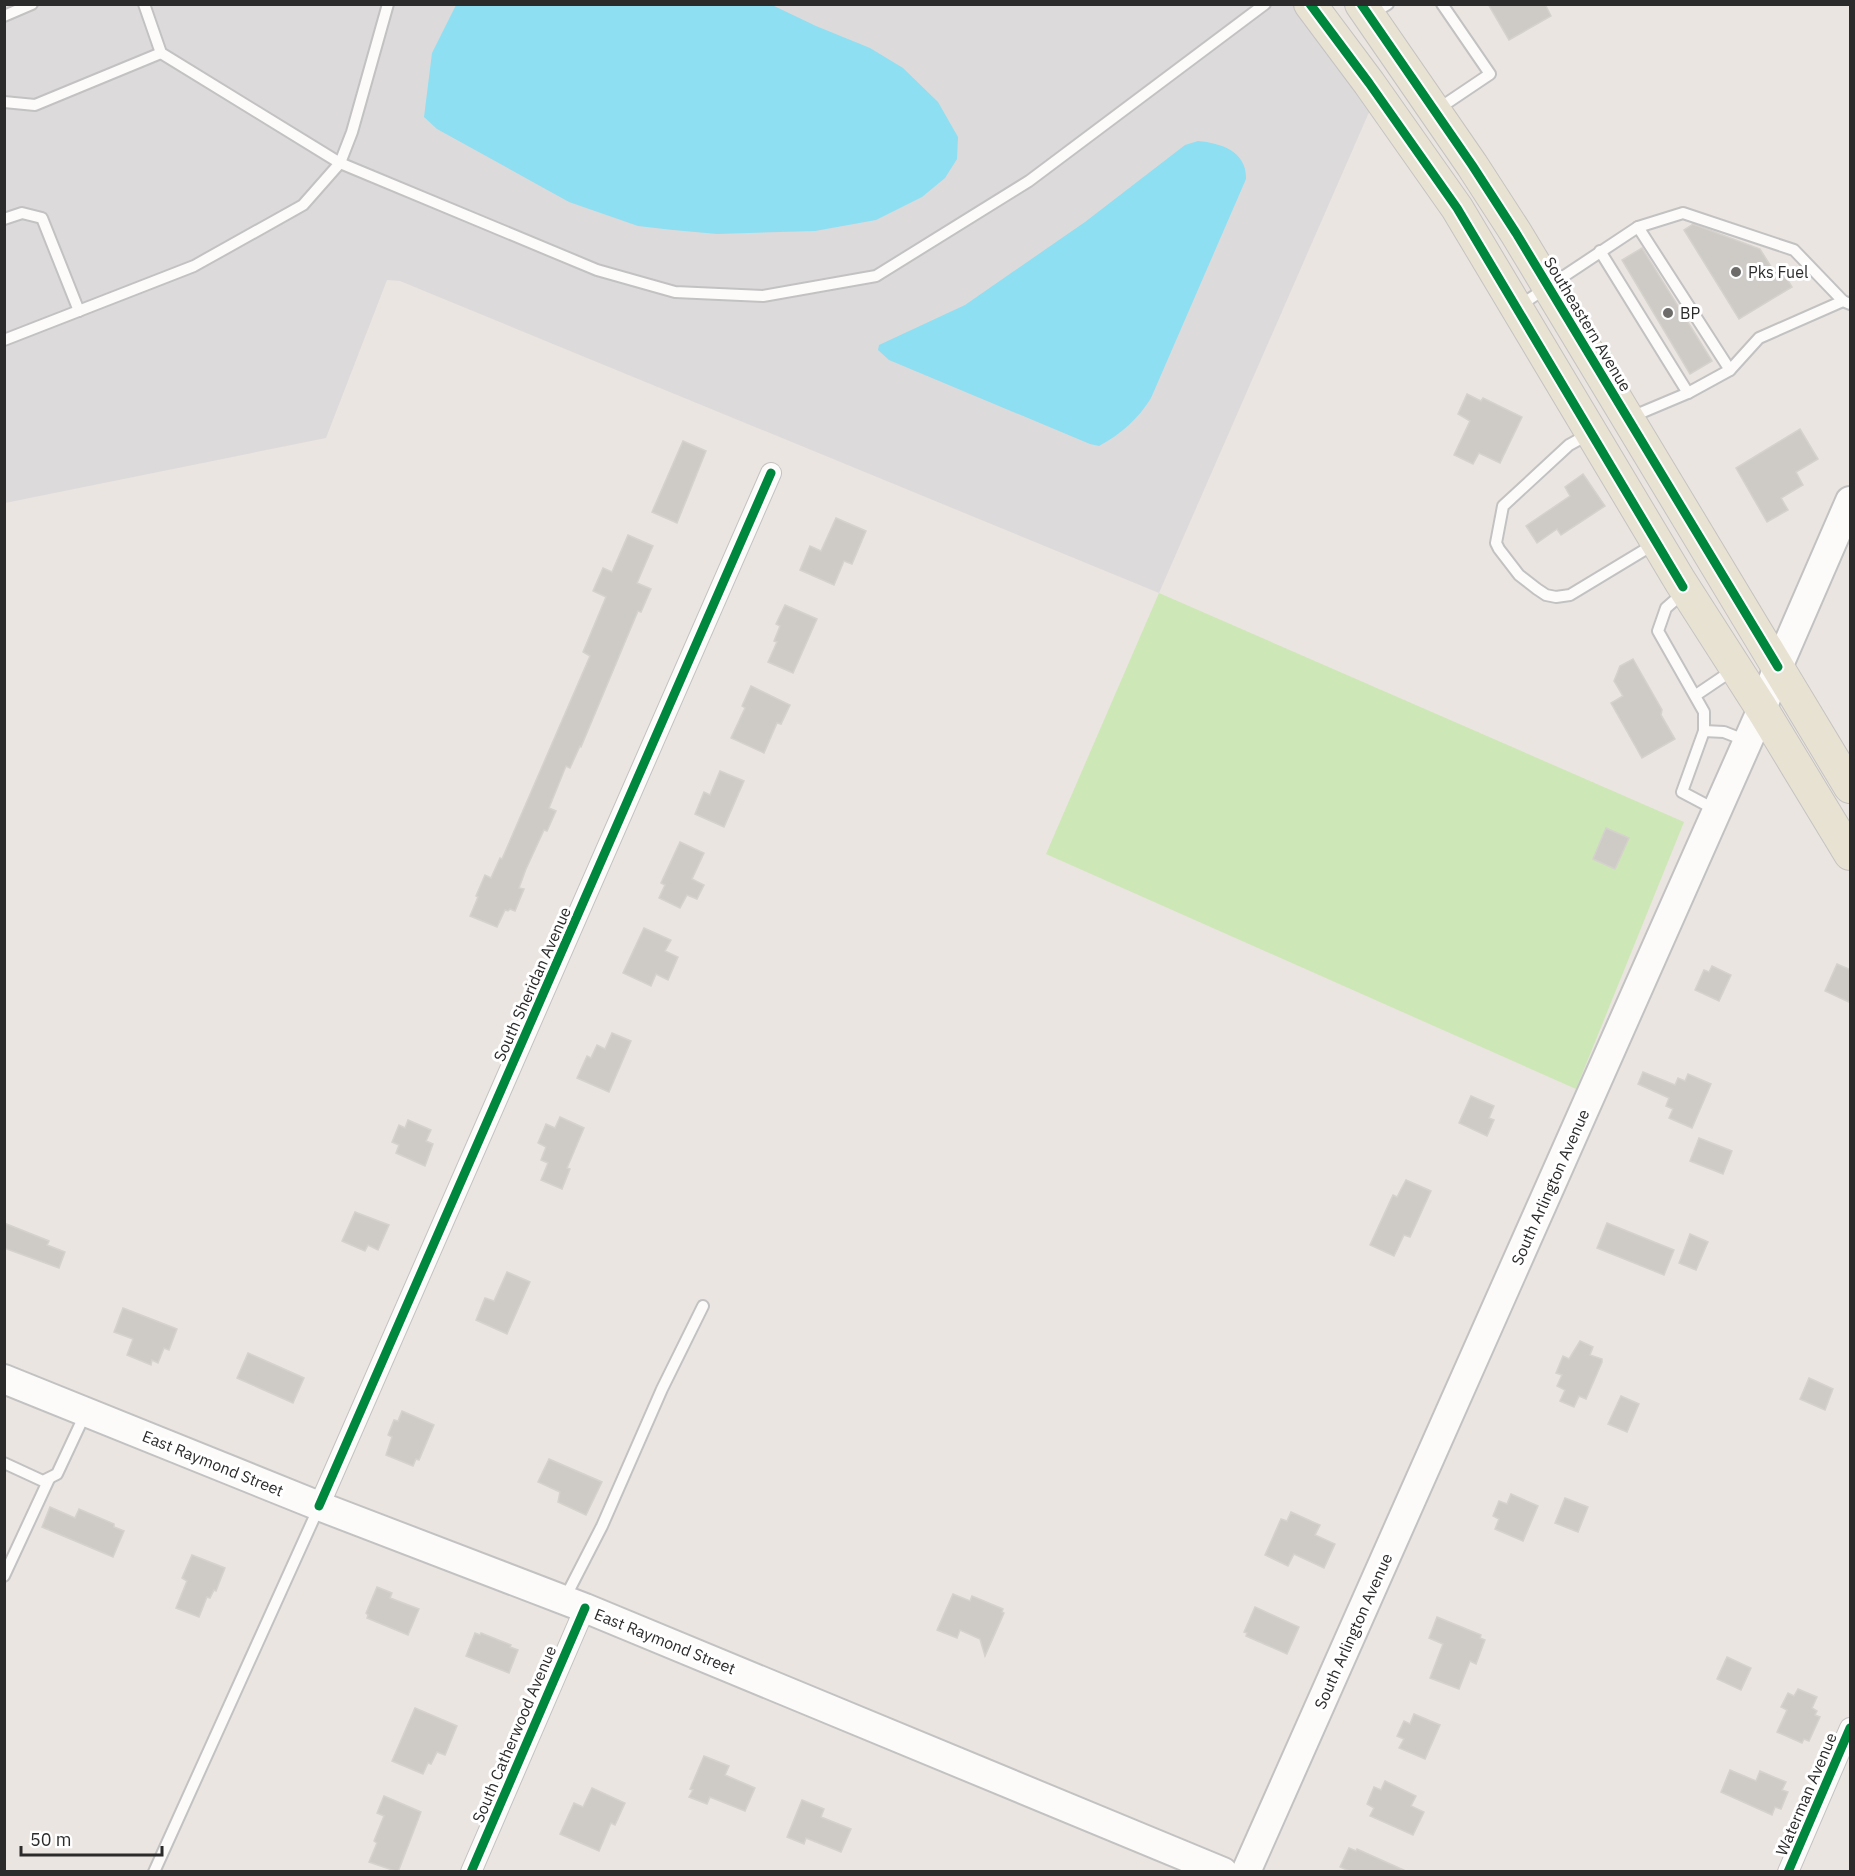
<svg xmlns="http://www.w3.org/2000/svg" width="1855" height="1876" font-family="'IBM Plex Sans',sans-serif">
	<rect width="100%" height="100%" fill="#eae5e0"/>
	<polygon fill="#dddadc" points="5,5 1296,5 1377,94 1159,593 400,281 387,280 326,438 5,503"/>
	<polygon fill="#cee7b7" points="1159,593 1684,822 1576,1089 1046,854"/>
	<g fill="#8edff1">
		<polygon points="456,5 772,5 816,26 870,48 903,68 938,102 958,137 957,159 945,178 922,197 876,220 815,231 717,234 673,230 638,226 569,202 437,129 424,117 432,53"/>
		<path d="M1198 141C1222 143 1247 152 1246 179L1151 398C1139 418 1120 435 1099 446L1090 444 889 360 878 350 879 345 965 305 1085 222 1185 145Z"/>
	</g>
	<g fill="#cecbc7" stroke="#d5d1cc" stroke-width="1.5">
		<polygon points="1488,4 1545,4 1551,16 1509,40"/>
		<polygon points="1693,224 1760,249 1775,273 1781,269 1792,287 1739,319 1684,230"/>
		<polygon points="1642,248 1712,361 1690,374 1622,260"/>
		<polygon points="1467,394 1481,401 1483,398 1522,417 1500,463 1479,453 1473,464 1454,455 1470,421 1458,414"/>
		<polygon points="1800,429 1818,459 1796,472 1803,485 1781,498 1788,510 1767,522 1736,468"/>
		<polygon points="683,441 706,451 677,523 652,512"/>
		<polygon points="1583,474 1605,506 1561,535 1557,529 1537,543 1526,526 1570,496 1565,487"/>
		<polygon points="836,518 866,531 852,564 844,561 834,585 800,570 810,546 821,551"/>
		<polygon points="628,535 653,546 637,583 651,589 641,612 638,611 581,747 580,746 570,768 566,766 549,808 556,811 547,831 544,830 526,869 519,888 524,889 515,911 510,909 508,911 505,910 497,927 470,916 478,897 476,896 485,875 491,878 500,858 502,859 590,656 583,652 606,597 593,591 603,568 612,572"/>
		<polygon points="785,605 817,619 793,673 768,662 777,642 774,641 780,626 776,624"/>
		<polygon points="1633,659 1662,710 1661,715 1675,739 1642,758 1611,703 1623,696 1614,681 1620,666"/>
		<polygon points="751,686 790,705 781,724 777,723 764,753 731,738 745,708 742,706"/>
		<polygon points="720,771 744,781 724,827 695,814 704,792 710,795"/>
		<polygon points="1606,828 1629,838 1615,869 1593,859"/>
		<polygon points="680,842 704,853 692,879 704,885 697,899 687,895 680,908 659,898 665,885 661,883"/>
		<polygon points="644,928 671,940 665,951 678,957 668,980 656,974 651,986 623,973"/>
		<polygon points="1837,964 1851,970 1851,1003 1825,991"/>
		<polygon points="1712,966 1731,975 1719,1001 1695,990 1704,970 1709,972"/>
		<polygon points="612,1033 631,1041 609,1092 577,1078 587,1056 591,1058 597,1045 605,1049"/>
		<polygon points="1643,1072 1675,1085 1678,1078 1685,1081 1688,1074 1711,1084 1692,1128 1669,1118 1673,1109 1666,1106 1669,1098 1638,1084"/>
		<polygon points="1471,1096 1494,1106 1489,1118 1494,1120 1487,1136 1459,1123"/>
		<polygon points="560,1117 584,1128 567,1168 570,1169 562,1189 541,1180 548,1163 541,1160 546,1147 538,1143 546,1124 555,1128"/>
		<polygon points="408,1120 431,1130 426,1141 433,1144 425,1166 396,1153 399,1145 392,1142 399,1125 405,1128"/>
		<polygon points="1699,1138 1732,1151 1723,1174 1690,1161"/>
		<polygon points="1406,1180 1431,1191 1410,1237 1404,1235 1394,1256 1370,1245 1393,1195 1397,1197"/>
		<polygon points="355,1212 389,1225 378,1250 368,1245 365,1251 342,1241"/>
		<polygon points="4,1223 49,1241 47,1245 65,1252 59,1268 4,1248"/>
		<polygon points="1607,1223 1674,1250 1664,1275 1597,1248"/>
		<polygon points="1690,1234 1708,1242 1696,1270 1679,1263"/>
		<polygon points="507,1272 530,1282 507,1334 476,1320 485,1298 494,1301"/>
		<polygon points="123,1308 177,1329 169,1350 164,1348 158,1363 152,1360 151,1365 127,1355 133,1339 114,1332"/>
		<polygon points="1580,1341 1593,1347 1590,1355 1602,1359 1602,1362 1586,1399 1579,1396 1574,1407 1560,1401 1565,1390 1557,1386 1562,1375 1556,1373 1563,1356 1569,1359"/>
		<polygon points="248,1353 304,1378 293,1403 237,1378"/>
		<polygon points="1809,1378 1833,1389 1825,1410 1800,1399"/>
		<polygon points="1621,1396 1639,1404 1627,1432 1608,1424"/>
		<polygon points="402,1411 434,1425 419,1460 416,1459 413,1466 386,1455 392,1437 388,1435 394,1420 398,1421"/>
		<polygon points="549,1459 602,1482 586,1515 558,1502 560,1492 538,1482"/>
		<polygon points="1511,1494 1538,1506 1523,1541 1495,1529 1499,1519 1493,1516 1499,1501 1507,1504"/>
		<polygon points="1565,1498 1588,1507 1578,1532 1555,1523"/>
		<polygon points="50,1507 75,1518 79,1509 114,1524 114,1527 124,1531 113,1557 42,1527"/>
		<polygon points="1291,1512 1320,1525 1315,1535 1335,1544 1324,1568 1294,1554 1288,1566 1265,1555 1281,1519 1287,1521"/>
		<polygon points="192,1555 225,1568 216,1591 214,1590 210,1598 207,1597 199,1617 176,1608 187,1581 182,1578"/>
		<polygon points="377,1587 392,1593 390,1598 419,1609 408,1635 367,1618 368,1615 366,1613"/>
		<polygon points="953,1594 970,1601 972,1596 1003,1609 1002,1612 1004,1613 985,1656 980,1639 960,1630 957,1638 937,1630"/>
		<polygon points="1255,1607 1299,1627 1287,1654 1246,1636 1247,1633 1244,1632"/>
		<polygon points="1437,1617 1481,1635 1480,1638 1485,1640 1476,1664 1470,1661 1459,1689 1430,1678 1443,1644 1429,1638"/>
		<polygon points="475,1633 480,1635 481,1633 511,1645 510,1647 518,1650 509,1673 466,1656"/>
		<polygon points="1727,1657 1751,1668 1741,1690 1717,1679"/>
		<polygon points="1798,1689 1817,1697 1812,1708 1817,1711 1815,1715 1820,1717 1809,1741 1804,1739 1802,1743 1777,1732 1787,1710 1781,1707 1788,1693 1794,1696"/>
		<polygon points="415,1708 457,1726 445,1755 437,1752 431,1764 428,1763 423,1774 392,1761"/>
		<polygon points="1414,1714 1440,1725 1425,1759 1399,1748 1404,1739 1397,1736 1404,1721 1410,1724"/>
		<polygon points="704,1756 729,1766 725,1775 755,1788 745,1811 710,1797 707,1804 689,1797 693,1790 690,1789"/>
		<polygon points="1730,1770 1756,1781 1760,1771 1786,1782 1782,1790 1788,1792 1781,1809 1775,1807 1772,1815 1721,1792"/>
		<polygon points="1385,1781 1416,1796 1411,1806 1424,1812 1413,1835 1370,1816 1374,1808 1367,1804 1374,1787 1381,1790"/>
		<polygon points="592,1788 625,1803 615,1825 611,1823 599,1851 560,1834 574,1803 583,1807"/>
		<polygon points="384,1796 421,1812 398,1872 369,1862 377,1843 374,1841 384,1816 377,1813"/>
		<polygon points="802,1800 824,1809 821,1817 851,1829 841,1852 806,1838 804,1844 787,1837"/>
		<polygon points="1349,1848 1356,1851 1357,1849 1408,1872 1351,1872 1340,1867"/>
	</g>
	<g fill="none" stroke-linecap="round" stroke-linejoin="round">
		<g stroke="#c3c2c2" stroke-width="14">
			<g id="lane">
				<polyline points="144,4 161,53 340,163 597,270 675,292 763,296 876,276 1029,181 1265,4"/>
				<polyline points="1370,15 1388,4"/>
				<polyline points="4,16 32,4"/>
				<polyline points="4,102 35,105 161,53"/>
				<polyline points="1438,109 1490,74 1442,4"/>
				<polyline points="4,219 22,213 42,218 79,311"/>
				<polyline points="1638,227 1683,213 1794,250 1843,301 1850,304"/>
				<polyline points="1600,251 1688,393"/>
				<polyline points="1519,306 1638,227 1730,370 1688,393 1631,417"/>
				<polyline points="4,340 194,266 303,205 340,163 352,132 388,4"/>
				<polyline points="1730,370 1759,338 1843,301"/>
				<polyline points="1589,434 1569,445 1503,506 1496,543 1499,549 1519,575 1537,589 1546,595 1556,597 1570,595 1656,543"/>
				<polyline points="1683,593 1666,608 1658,631 1704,712 1704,731 1682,792 1716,810"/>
				<polyline points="1696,695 1733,670"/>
				<polyline points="1704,731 1724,732 1747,741"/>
				<polyline points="4,1463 43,1481 57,1474 86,1412"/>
				<polyline points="4,1576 49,1479"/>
				<polyline points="564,1600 602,1526 662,1389 703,1306"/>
				<polyline points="154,1872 319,1507"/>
			</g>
		</g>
		<g stroke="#c3c2c2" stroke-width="22">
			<g id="street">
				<polyline points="319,1506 771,473"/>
				<polyline points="471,1872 585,1608"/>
				<polyline points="1788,1872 1850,1728"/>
			</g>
		</g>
		<g stroke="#c3c2c2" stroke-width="32">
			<g id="secondary">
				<polyline points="4,1379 319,1506 585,1608 1223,1872"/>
				<polyline points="1246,1872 1762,709 1778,667 1850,501"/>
			</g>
		</g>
		<g stroke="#c5c3c1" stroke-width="34">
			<g id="primary">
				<polyline points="1310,4 1369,83 1457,208 1680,581 1762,709 1850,854"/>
				<polyline points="1361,4 1472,165 1516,233 1850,787"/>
			</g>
		</g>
		<use href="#lane" stroke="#fcfbfa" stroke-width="10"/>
		<use href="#street" stroke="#fcfbfa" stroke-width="20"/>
		<use href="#secondary" stroke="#fcfbfa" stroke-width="28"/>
		<use href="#primary" stroke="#e8e2d3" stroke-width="32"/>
		<g stroke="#fff" stroke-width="13">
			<g id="cycleway">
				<polyline points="1310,4 1369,83 1457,208 1683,587"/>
				<polyline points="1361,4 1472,165 1516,233 1778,667"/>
				<polyline points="319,1506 771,473"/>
				<polyline points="471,1872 585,1608"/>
				<polyline points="1788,1872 1850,1728"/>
			</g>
		</g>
		<use href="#cycleway" stroke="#00873e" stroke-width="9"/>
	</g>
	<g fill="#6e6c6a" stroke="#fff" stroke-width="2">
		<circle cx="1736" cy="272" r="6"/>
		<circle cx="1668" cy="313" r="6"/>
	</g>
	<g text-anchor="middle" stroke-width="6" stroke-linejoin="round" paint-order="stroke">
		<g font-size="16" fill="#2b2b2b" stroke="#fff" text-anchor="start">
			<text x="1748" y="278">Pks Fuel</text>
			<text x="1680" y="319">BP</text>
		</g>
		<g font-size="16" fill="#2b2b2b" stroke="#fff">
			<text transform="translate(1588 324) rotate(59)" y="6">Southeastern Avenue</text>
			<text transform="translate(532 984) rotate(-66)" y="6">South Sheridan Avenue</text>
			<text transform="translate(1550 1187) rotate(-66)" y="6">South Arlington Avenue</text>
			<text transform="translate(213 1463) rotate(22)" y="6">East Raymond Street</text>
			<text transform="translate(1353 1631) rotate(-66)" y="6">South Arlington Avenue</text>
			<text transform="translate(665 1641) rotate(22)" y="6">East Raymond Street</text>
			<text transform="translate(514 1734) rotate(-67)" y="6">South Catherwood Avenue</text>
			<text transform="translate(1806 1794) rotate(-67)" y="6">Waterman Avenue</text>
		</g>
	</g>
	<rect width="1855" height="1876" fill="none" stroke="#2b2b2b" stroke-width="12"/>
	<path d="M21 1846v9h141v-9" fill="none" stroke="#2b2b2b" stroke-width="3"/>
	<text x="30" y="1846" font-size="18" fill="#2b2b2b" stroke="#ffffff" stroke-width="4.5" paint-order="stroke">50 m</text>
</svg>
